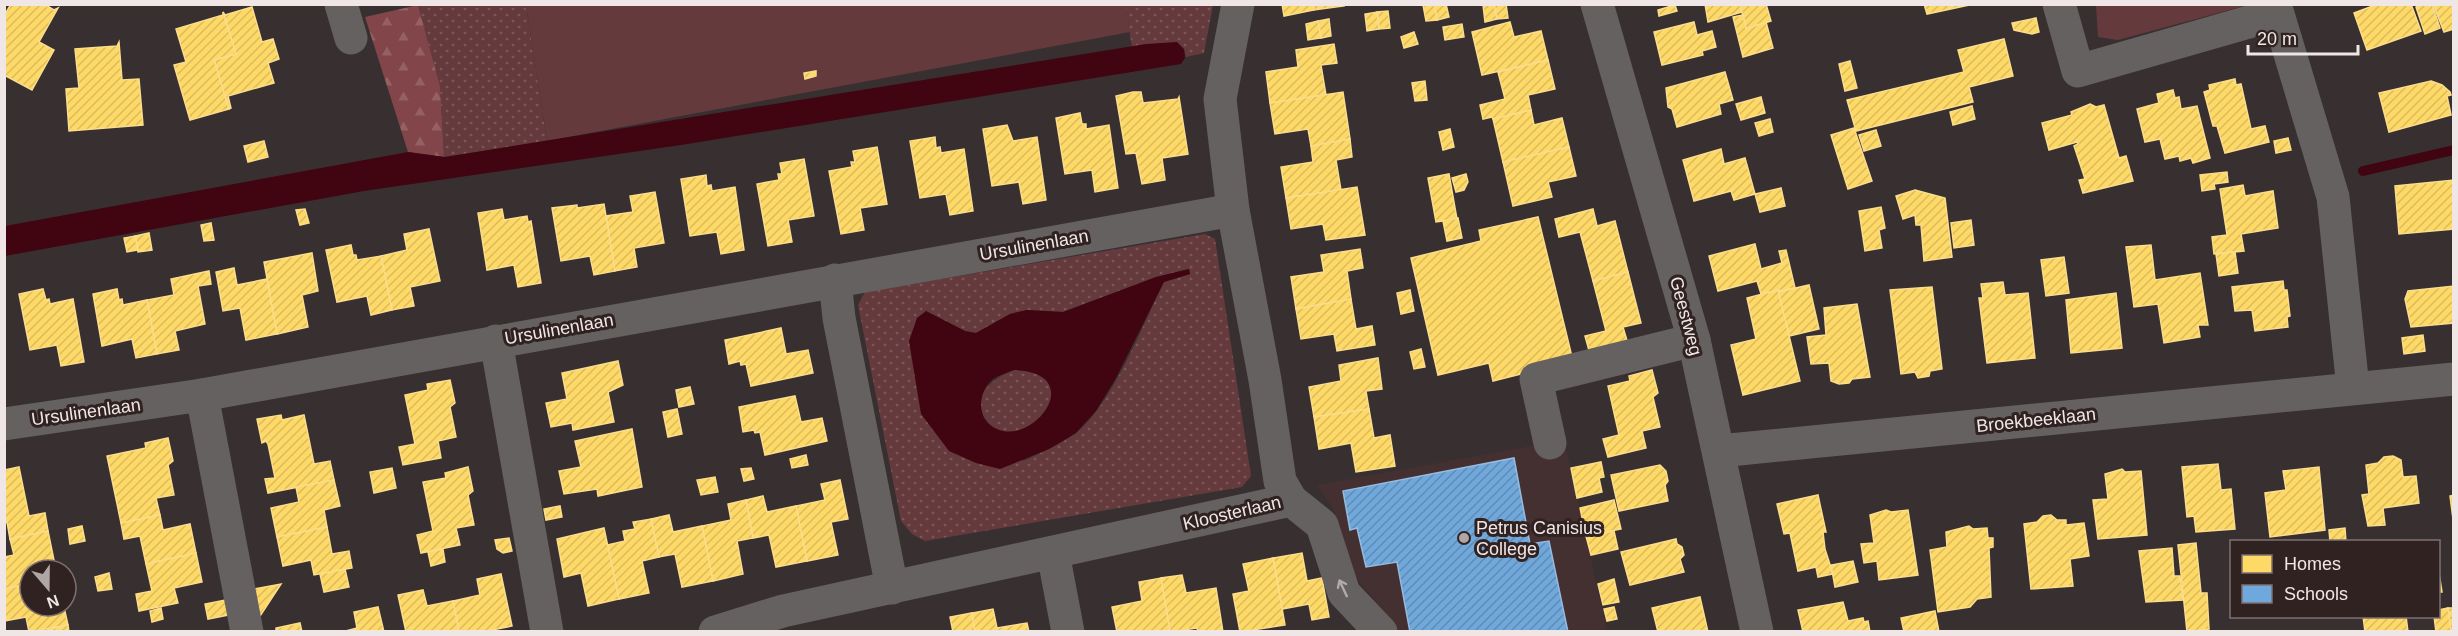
<svg xmlns="http://www.w3.org/2000/svg" width="2458" height="636" font-family="Arial,sans-serif">
	<defs>
		<pattern id="grass-dots" width="8" height="8" patternUnits="userSpaceOnUse" patternTransform="scale(1.5)"><rect width="8" height="8" fill="#653a3d"/><path d="M2 2h.1M6 6h.1" fill="none" stroke="#7c5659" stroke-width="1.8" stroke-linecap="round"/></pattern>
		<pattern id="forest-firs" width="22" height="20" patternUnits="userSpaceOnUse" patternTransform="scale(1.5)"><rect width="22" height="20" fill="#824549"/><path d="M5 1l3.5 6h-7zM16 11l3.5 6h-7z" fill="#946063"/></pattern>
		<pattern id="homes-hatch" width="6" height="6" patternUnits="userSpaceOnUse" patternTransform="scale(1.5)"><rect width="6" height="6" fill="#ffd966"/><path d="M-1 1l2-2M0 6l6-6M5 7l2-2" fill="none" stroke="#dabb5f"/></pattern>
		<pattern id="schools-hatch" width="6" height="6" patternUnits="userSpaceOnUse" patternTransform="scale(1.5)"><rect width="6" height="6" fill="#6fa8dc"/><path d="M-1 1l2-2M0 6l6-6M5 7l2-2" fill="none" stroke="#638aaf"/></pattern>
	</defs>
	<rect width="100%" height="100%" fill="#383030"/>
	<polygon fill="#453031" points="1564,440 1607,631 1400,631 1348,567 1334,510 1317,485"/>
	<g fill="url(#grass-dots)" fill-rule="evenodd">
		<polygon points="418,5 526,5 547,141 444,157 440,86"/>
		<polygon points="1125,5 1213,5 1204,53 1186,57 1184,49 1146,44 1132,47"/>
		<path d="M1205 234 1215 239 1251 476 1242 487 925 541 912 534 901 521 858 305 865 292ZM1189 269 1190 274 1164 282C1142 326 1113 403 1076 433 1060 445 1040 453 1023 461L909 341 926 311 965 331 976 333 1010 314 1027 310 1063 312 1156 277Z"/>
		<path d="M1014 370C1096 374 1024 453 993 427 964 402 988 380 1014 370Z"/>
	</g>
	<polygon fill="url(#forest-firs)" points="418,5 440,86 444,157 408,152 365,17"/>
	<g fill="#653a3d">
		<polygon points="1125,4 1130,32 547,141 526,5"/>
		<polygon points="2096,5 2248,5 2118,40 2098,37"/>
	</g>
	<g fill="#400511" fill-rule="evenodd">
		<polygon points="1177,42 1184,49 1185,58 1181,64 681,145 364,191 5,256 5,226 408,152 445,157 1146,44"/>
		<path d="M1189 269 1190 274 1164 282 1116 378 1096 411 1076 433 1049 449 1000 469 976 463 949 451 921 414 909 341 917 318 926 311 965 331 976 333 1010 314 1027 310 1063 312 1156 277ZM1014 370C1088 373 1035 446 997 429 976 421 977 392 993 379 999 375 1007 373 1014 370Z"/>
	</g>
	<g fill="url(#homes-hatch)" stroke="#fbdd8c" stroke-width="1.5">
		<polygon points="11,4 44,4 54,10 58,8 39,42 54,50 32,90 4,75 4,16"/>
		<polygon points="1282,4 1313,4 1314,10 1284,16"/>
		<polygon points="1313,4 1343,4 1344,6 1314,10"/>
		<polygon points="1434,4 1446,4 1449,17 1437,20"/>
		<polygon points="1434,4 1437,20 1426,21 1423,5"/>
		<polygon points="1494,4 1497,19 1485,22 1483,5"/>
		<polygon points="1494,4 1506,4 1508,18 1497,19"/>
		<polygon points="1705,4 1740,4 1742,12 1708,22"/>
		<polygon points="1740,4 1766,4 1771,21 1746,29"/>
		<polygon points="1924,4 1974,4 1927,14"/>
		<polygon points="2411,4 2421,31 2367,50 2354,13 2378,4"/>
		<polygon points="2421,4 2432,4 2440,28 2425,34 2416,7"/>
		<polygon points="2433,4 2454,4 2454,29 2444,32"/>
		<polygon points="1675,5 1677,11 1659,16 1658,10"/>
		<polygon points="252,7 262,42 273,39 279,59 268,63 274,83 228,96 231,108 229,109 214,60 236,54 223,12 225,15"/>
		<polygon points="1388,11 1390,28 1379,29 1377,12"/>
		<polygon points="223,12 236,54 214,60 229,109 190,120 174,65 186,62 176,29 223,15"/>
		<polygon points="1377,12 1379,29 1367,31 1365,14"/>
		<polygon points="1743,15 1746,29 1766,22 1773,48 1743,57 1733,17"/>
		<polygon points="2036,18 2039,32 2032,34 2014,30 2012,23"/>
		<polygon points="1329,19 1331,36 1321,38 1318,21"/>
		<polygon points="1318,21 1321,38 1308,40 1306,24"/>
		<polygon points="1510,22 1514,37 1541,31 1548,60 1482,75 1472,32"/>
		<polygon points="1694,22 1697,35 1712,31 1716,47 1702,51 1703,55 1662,65 1654,32"/>
		<polygon points="1462,24 1464,37 1445,40 1443,27"/>
		<polygon points="1414,32 1418,44 1404,48 1401,37"/>
		<polygon points="2004,39 2013,76 1969,87 1973,102 1856,131 1847,100 1964,72 1958,50"/>
		<polygon points="119,42 122,80 139,79 143,125 69,131 66,89 79,88 75,49 117,46"/>
		<polygon points="1334,44 1337,63 1321,65 1326,95 1270,103 1266,72 1298,67 1296,50"/>
		<polygon points="1548,60 1555,89 1528,95 1531,110 1493,119 1492,117 1483,119 1480,105 1505,99 1498,72"/>
		<polygon points="1850,61 1857,88 1845,91 1839,64"/>
		<polygon points="816,71 816,76 805,79 804,73"/>
		<polygon points="1725,72 1733,100 1719,104 1721,114 1677,127 1672,109 1668,107 1666,88"/>
		<polygon points="2235,79 2236,85 2241,84 2251,129 2265,126 2269,142 2225,153 2217,126 2213,126 2204,92 2210,90 2209,85"/>
		<polygon points="1425,81 1427,100 1415,101 1412,83"/>
		<polygon points="2431,81 2442,85 2450,92 2451,95 2447,96 2451,115 2389,132 2379,93"/>
		<polygon points="2173,90 2175,98 2179,97 2181,109 2197,106 2210,158 2193,163 2191,158 2180,161 2179,156 2165,159 2160,139 2145,142 2137,109 2159,103 2157,94"/>
		<polygon points="1133,92 1141,92 1143,103 1178,99 1179,97 1188,154 1162,158 1165,180 1142,184 1136,153 1126,154 1116,96"/>
		<polygon points="1343,92 1350,139 1311,146 1308,129 1275,134 1270,103"/>
		<polygon points="1761,97 1765,113 1741,120 1736,104"/>
		<polygon points="2090,104 2096,107 2104,105 2119,158 2126,156 2133,181 2083,193 2079,180 2085,179 2074,146 2078,144 2077,142 2049,150 2042,123 2072,115 2071,112"/>
		<polygon points="1972,106 1975,119 1953,125 1950,112"/>
		<polygon points="1531,110 1534,125 1562,118 1569,147 1503,162 1493,119"/>
		<polygon points="1080,113 1082,124 1086,124 1086,129 1109,125 1118,188 1095,192 1092,170 1065,174 1056,118"/>
		<polygon points="1770,119 1773,132 1759,136 1755,123"/>
		<polygon points="1007,125 1013,141 1037,137 1046,200 1023,204 1019,182 992,186 983,129"/>
		<polygon points="1854,128 1872,181 1848,189 1831,135"/>
		<polygon points="1450,129 1454,147 1443,150 1439,132"/>
		<polygon points="1876,130 1881,146 1864,151 1859,135"/>
		<polygon points="935,137 936,148 940,147 941,153 964,149 973,211 950,215 946,194 920,198 910,141"/>
		<polygon points="2288,138 2291,150 2276,153 2274,141"/>
		<polygon points="1350,139 1352,157 1336,160 1341,190 1286,198 1281,167 1313,162 1311,146"/>
		<polygon points="264,141 268,157 248,162 244,146"/>
		<polygon points="877,147 887,204 860,208 864,230 841,234 829,171 852,167 851,162 855,162 853,151"/>
		<polygon points="1569,147 1576,176 1548,182 1552,197 1513,206 1503,162"/>
		<polygon points="1721,149 1724,164 1745,158 1755,194 1734,200 1731,191 1694,201 1683,160"/>
		<polygon points="804,159 814,216 788,220 792,242 768,246 757,184 779,180 778,174 782,174 780,163"/>
		<polygon points="2227,172 2228,182 2214,184 2215,189 2202,191 2200,175"/>
		<polygon points="1449,174 1457,219 1436,222 1428,178"/>
		<polygon points="1466,174 1468,182 1464,190 1456,192 1452,178"/>
		<polygon points="706,175 707,186 711,185 712,191 735,187 744,250 721,254 717,232 690,236 681,179"/>
		<polygon points="2454,180 2454,229 2399,234 2395,186"/>
		<polygon points="2243,185 2245,196 2273,191 2278,228 2241,234 2244,251 2214,254 2212,237 2227,235 2220,189"/>
		<polygon points="1357,187 1365,235 1326,240 1323,224 1291,229 1286,198"/>
		<polygon points="1781,188 1785,206 1760,212 1755,194"/>
		<polygon points="1915,190 1945,198 1952,257 1924,261 1921,225 1916,225 1915,215 1903,219 1896,196"/>
		<polygon points="655,192 664,243 634,248 637,267 615,271 606,216 633,212 630,196"/>
		<polygon points="604,204 615,271 594,275 590,256 561,261 552,208 577,205 577,208"/>
		<polygon points="1881,207 1885,228 1879,230 1882,248 1865,251 1859,211"/>
		<polygon points="305,209 309,223 300,225 296,210"/>
		<polygon points="502,209 504,220 527,216 528,222 531,221 541,283 518,287 514,265 487,270 478,213"/>
		<polygon points="1593,209 1597,226 1615,221 1628,272 1593,281 1580,232 1559,237 1555,219"/>
		<polygon points="1538,217 1573,361 1493,381 1489,363 1438,375 1411,258 1481,241 1479,230"/>
		<polygon points="1458,218 1462,238 1447,241 1443,221"/>
		<polygon points="1971,220 1974,245 1954,248 1951,223"/>
		<polygon points="211,223 214,240 204,241 201,225"/>
		<polygon points="429,229 440,281 410,287 414,306 392,310 381,256 407,250 404,234"/>
		<polygon points="149,233 152,250 138,252 135,236"/>
		<polygon points="135,236 138,250 127,252 124,238"/>
		<polygon points="1755,244 1761,269 1782,263 1779,251 1786,250 1795,288 1761,294 1757,281 1718,291 1709,256"/>
		<polygon points="351,245 353,255 356,255 357,260 381,256 392,310 371,315 367,296 337,302 326,250"/>
		<polygon points="2151,245 2155,280 2200,273 2208,325 2198,325 2200,337 2164,343 2158,304 2134,307 2126,247"/>
		<polygon points="1360,249 1363,268 1347,271 1351,299 1296,309 1291,277 1324,272 1321,255"/>
		<polygon points="2235,252 2238,273 2219,276 2216,254"/>
		<polygon points="312,253 318,291 302,295 308,327 277,334 264,262"/>
		<polygon points="2064,257 2069,293 2046,296 2041,260"/>
		<polygon points="234,268 237,285 267,279 277,334 246,340 240,308 223,311 216,272"/>
		<polygon points="209,271 211,284 198,286 205,324 175,331 179,350 157,354 147,300 174,295 171,279"/>
		<polygon points="1628,272 1641,323 1623,327 1628,344 1590,354 1585,336 1606,331 1593,281"/>
		<polygon points="2283,281 2284,290 2287,290 2290,316 2287,317 2288,327 2255,331 2252,310 2235,311 2232,287"/>
		<polygon points="2003,282 2005,295 2028,293 2035,358 1987,363 1979,298 1983,298 1981,284"/>
		<polygon points="1809,285 1819,329 1789,336 1778,292"/>
		<polygon points="2454,286 2454,323 2411,327 2405,299 2408,291"/>
		<polygon points="1932,287 1942,369 1930,371 1929,376 1918,378 1915,372 1901,374 1890,290"/>
		<polygon points="43,289 46,300 49,299 50,304 73,299 84,362 61,366 57,345 30,350 19,294"/>
		<polygon points="117,289 119,300 122,299 123,305 147,300 157,354 136,358 132,339 102,346 93,294"/>
		<polygon points="1410,290 1414,311 1401,314 1397,293"/>
		<polygon points="1778,290 1800,381 1743,395 1731,345 1756,339 1747,298"/>
		<polygon points="2116,293 2122,348 2071,353 2066,300"/>
		<polygon points="1351,299 1356,329 1372,326 1375,345 1337,351 1334,334 1301,339 1296,309"/>
		<polygon points="1857,304 1870,377 1852,379 1849,383 1839,384 1831,381 1829,363 1811,364 1807,337 1826,335 1824,308"/>
		<polygon points="781,328 786,354 808,350 813,373 751,386 746,364 741,365 740,361 729,364 725,340"/>
		<polygon points="2423,335 2425,351 2404,354 2402,338"/>
		<polygon points="1421,349 1425,367 1414,369 1410,352"/>
		<polygon points="1378,358 1382,389 1366,391 1369,409 1314,417 1309,387 1341,381 1339,365"/>
		<polygon points="618,361 623,385 608,392 614,422 573,430 572,423 551,427 546,403 567,399 562,373"/>
		<polygon points="1652,370 1658,393 1653,397 1660,427 1642,431 1646,448 1608,457 1603,439 1619,435 1608,386 1630,381 1629,376"/>
		<polygon points="450,380 455,403 450,407 456,437 438,441 441,458 403,465 399,447 415,444 405,395 428,390 427,384"/>
		<polygon points="690,387 694,404 679,407 676,390"/>
		<polygon points="795,396 801,422 822,418 827,441 765,455 760,432 755,433 754,430 743,432 739,407"/>
		<polygon points="677,409 682,434 668,437 663,412"/>
		<polygon points="1369,409 1374,438 1390,435 1395,466 1356,472 1351,443 1319,449 1314,417"/>
		<polygon points="281,415 282,420 304,415 314,464 330,461 334,480 268,493 265,479 275,478 268,444 266,441 262,443 257,419"/>
		<polygon points="632,429 642,487 598,496 597,489 564,494 559,471 581,467 575,441"/>
		<polygon points="168,438 173,461 168,465 174,495 156,498 160,515 121,523 107,456 146,448 145,443"/>
		<polygon points="806,455 808,465 792,468 790,459"/>
		<polygon points="2393,456 2401,460 2403,477 2416,476 2419,503 2383,508 2385,525 2368,526 2362,495 2369,494 2366,465 2378,463 2384,457"/>
		<polygon points="1601,462 1604,477 1599,478 1602,492 1577,498 1571,468"/>
		<polygon points="2218,464 2221,490 2231,489 2235,529 2196,532 2194,516 2187,517 2182,467"/>
		<polygon points="1660,465 1666,471 1668,481 1665,485 1668,501 1619,511 1611,475"/>
		<polygon points="19,467 29,516 45,513 48,531 10,539 7,522 4,523 4,470"/>
		<polygon points="468,467 473,491 468,495 474,525 456,528 460,545 421,553 417,535 433,531 423,482 446,478 445,473"/>
		<polygon points="2319,467 2325,530 2270,537 2265,493 2286,490 2283,471"/>
		<polygon points="392,468 396,488 374,493 370,472"/>
		<polygon points="751,468 754,479 744,481 741,469"/>
		<polygon points="2122,469 2125,472 2141,471 2147,535 2098,539 2093,500 2108,499 2105,474"/>
		<polygon points="715,477 718,492 701,495 697,480"/>
		<polygon points="334,480 340,506 324,510 327,527 277,537 271,508 299,502 296,487"/>
		<polygon points="840,480 848,519 831,522 838,555 807,561 796,506 825,500 821,484"/>
		<polygon points="1818,495 1826,532 1823,532 1825,549 1833,574 1818,577 1816,567 1798,571 1790,533 1784,534 1777,504"/>
		<polygon points="2454,495 2454,527 2450,496"/>
		<polygon points="763,496 767,512 796,506 807,561 776,567 769,535 753,538 746,500"/>
		<polygon points="746,500 753,538 737,541 743,574 713,581 702,526 731,520 728,504"/>
		<polygon points="1614,500 1621,529 1586,536 1580,508"/>
		<polygon points="560,506 562,517 546,520 544,509"/>
		<polygon points="1886,510 1891,512 1908,510 1918,575 1879,580 1877,561 1864,563 1861,544 1874,543 1870,515"/>
		<polygon points="160,515 163,530 190,524 196,553 146,564 140,536 124,539 121,523"/>
		<polygon points="669,515 673,532 702,526 713,581 682,587 675,554 659,557 651,519"/>
		<polygon points="2051,515 2057,520 2066,520 2066,525 2084,523 2089,556 2070,559 2073,586 2031,589 2024,524 2037,522 2043,516"/>
		<polygon points="651,519 659,557 642,561 649,593 619,599 607,545 625,541 623,531 635,529 633,522"/>
		<polygon points="82,526 85,541 70,544 68,529"/>
		<polygon points="1969,526 1973,529 1987,528 1988,538 1993,538 1993,547 1989,548 1991,597 1977,599 1970,607 1938,612 1930,550 1947,547 1946,532"/>
		<polygon points="327,527 332,554 349,551 352,568 314,575 311,560 283,566 277,537"/>
		<polygon points="604,528 619,599 588,606 581,573 564,577 557,539"/>
		<polygon points="2345,528 2346,542 2330,542 2329,530"/>
		<polygon points="48,531 56,570 30,570 30,584 4,589 4,557 14,555 10,539"/>
		<polygon points="1614,531 1618,549 1591,555 1586,536"/>
		<polygon points="509,538 512,551 503,553 497,549 495,540"/>
		<polygon points="1676,539 1677,544 1682,547 1684,555 1680,559 1684,572 1630,585 1621,552"/>
		<polygon points="2196,543 2201,593 2207,593 2209,629 2187,632 2178,545"/>
		<polygon points="2172,548 2174,576 2180,576 2183,600 2146,602 2139,551"/>
		<polygon points="443,549 445,562 431,566 428,552"/>
		<polygon points="196,553 202,582 174,588 178,603 139,611 136,594 152,591 146,564"/>
		<polygon points="1302,553 1307,581 1322,578 1329,617 1312,620 1309,604 1282,609 1273,558"/>
		<polygon points="1273,558 1285,625 1240,632 1233,594 1249,591 1243,564"/>
		<polygon points="1853,561 1858,582 1835,587 1831,565"/>
		<polygon points="2438,566 2442,592 2438,592"/>
		<polygon points="345,569 349,587 324,592 320,574"/>
		<polygon points="109,573 112,589 98,591 95,577"/>
		<polygon points="501,574 512,626 482,632 459,632 453,601 480,595 477,579"/>
		<polygon points="1182,575 1186,593 1216,588 1223,632 1198,632 1197,628 1170,632 1161,578"/>
		<polygon points="1161,578 1170,632 1117,632 1112,607 1142,601 1139,582"/>
		<polygon points="1614,579 1619,602 1603,605 1598,584"/>
		<polygon points="30,584 30,606 47,606 48,610 64,607 68,625 29,632 26,617 4,621 4,589"/>
		<polygon points="281,584 260,616 254,589"/>
		<polygon points="423,590 427,606 453,601 459,632 406,632 398,595"/>
		<polygon points="1700,597 1708,632 1658,632 1652,608"/>
		<polygon points="225,600 229,615 208,619 205,604"/>
		<polygon points="1843,602 1848,621 1863,618 1864,622 1868,621 1870,632 1803,632 1798,610"/>
		<polygon points="378,607 384,632 342,632 357,628 354,612"/>
		<polygon points="1614,607 1617,619 1607,621 1604,609"/>
		<polygon points="161,608 163,619 152,622 150,611"/>
		<polygon points="2448,608 2454,608 2454,632 2451,632"/>
		<polygon points="2448,608 2451,632 2436,632 2434,616 2438,616 2438,610"/>
		<polygon points="993,609 997,628 1027,623 1029,632 975,632 972,613"/>
		<polygon points="1935,611 1939,632 1904,632 1901,618"/>
		<polygon points="972,613 975,632 953,632 950,617"/>
		<polygon points="2363,616 2406,616 2408,632 2365,632"/>
		<polygon points="300,623 302,632 276,632 276,628"/>
		<polygon points="68,625 69,632 42,632 42,631"/>
	</g>
	<polygon fill="url(#schools-hatch)" stroke="#96bbdf" stroke-width="1.5" points="1514,458 1530,544 1549,541 1568,632 1410,632 1397,562 1366,567 1357,528 1350,530 1343,491"/>
	<g fill="none" stroke-linecap="round" stroke-linejoin="round">
		<polyline stroke="#400511" stroke-width="10" points="2363,171 2454,150"/>
		<g stroke="#656161" stroke-width="33">
			<polyline points="341,4 351,38"/>
			<polyline points="1238,4 1220,99 1233,210 1265,380 1280,481 1291,500 1322,525 1344,593 1381,632"/>
			<polyline points="1597,4 1694,340 1757,632"/>
			<polyline points="2059,4 2078,71 2277,14"/>
			<polyline points="2275,4 2333,197 2353,388"/>
			<polyline points="835,280 839,318 892,588"/>
			<polyline points="496,341 547,632"/>
			<polyline points="202,395 247,632"/>
			<polyline points="4,424 202,395 1233,210"/>
			<polyline points="1550,443 1536,379 1694,340"/>
			<polyline points="1719,451 2454,379"/>
			<polyline points="1053,553 1068,632"/>
			<polyline points="715,632 783,611 1291,500"/>
		</g>
	</g>
	<defs><path id="oneway-shaft" d="M-6 0H5M1.5-3L5.5 0L1.5 3" fill="none" stroke-width="1.6" stroke-linecap="round" stroke-linejoin="round" transform="scale(1.5)"/></defs>
	<use stroke="#b2aaaa" href="#oneway-shaft" transform="translate(1343 588) rotate(-115)"/>
	<circle fill="#b0a6a6" stroke="#312222" stroke-width="2" cx="1464" cy="538" r="6"/>
	<g text-anchor="middle" stroke-width="6" stroke-linejoin="round" paint-order="stroke">
		<g font-size="18" fill="#f1e6e6" stroke="#312222">
			<text transform="translate(1034 245) rotate(-10)" y="6">Ursulinenlaan</text>
			<text transform="translate(1686 316) rotate(75)" y="6">Geestweg</text>
			<text transform="translate(559 329) rotate(-10)" y="6">Ursulinenlaan</text>
			<text transform="translate(86 412) rotate(-8)" y="6">Ursulinenlaan</text>
			<text transform="translate(2036 420) rotate(-6)" y="6">Broekbeeklaan</text>
			<text transform="translate(1232 513) rotate(-13)" y="6">Kloosterlaan</text>
		</g>
		<g font-size="18" fill="#f1e6e6" stroke="#312222" text-anchor="start">
			<text x="1476" y="534">Petrus Canisius<tspan x="1476" dy="21">College</tspan></text>
		</g>
	</g>
	<rect width="2458" height="636" fill="none" stroke="#f1e6e6" stroke-width="12"/>
	<rect x="2230" y="540" width="210" height="78" fill="#312222" stroke="#7e7070" stroke-width="1.5"/>
	<rect x="2242" y="555" width="30" height="18" fill="#ffd966" stroke="#7e7070" stroke-width="1.5"/>
	<text x="2284" y="570" font-size="18" fill="#f1e6e6">Homes</text>
	<rect x="2242" y="585" width="30" height="18" fill="#6fa8dc" stroke="#7e7070" stroke-width="1.5"/>
	<text x="2284" y="600" font-size="18" fill="#f1e6e6">Schools</text>
	<g transform="translate(48 588) rotate(160)"><circle r="28" fill="#312222" stroke="#7e7070" stroke-width="1.5"/>
	<path d="M0-4.5L10 22L0 15L-10 22Z" fill="#b0a6a6"/>
	<text y="-9" font-size="16" font-weight="bold" text-anchor="middle" fill="#f1e6e6">N</text>
	</g>
	<path d="M2248 45v9h110v-9" fill="none" stroke="#f1e6e6" stroke-width="3"/>
	<text x="2257" y="45" font-size="18" fill="#f1e6e6" stroke="#312222" stroke-width="4.5" paint-order="stroke">20 m</text>
</svg>
